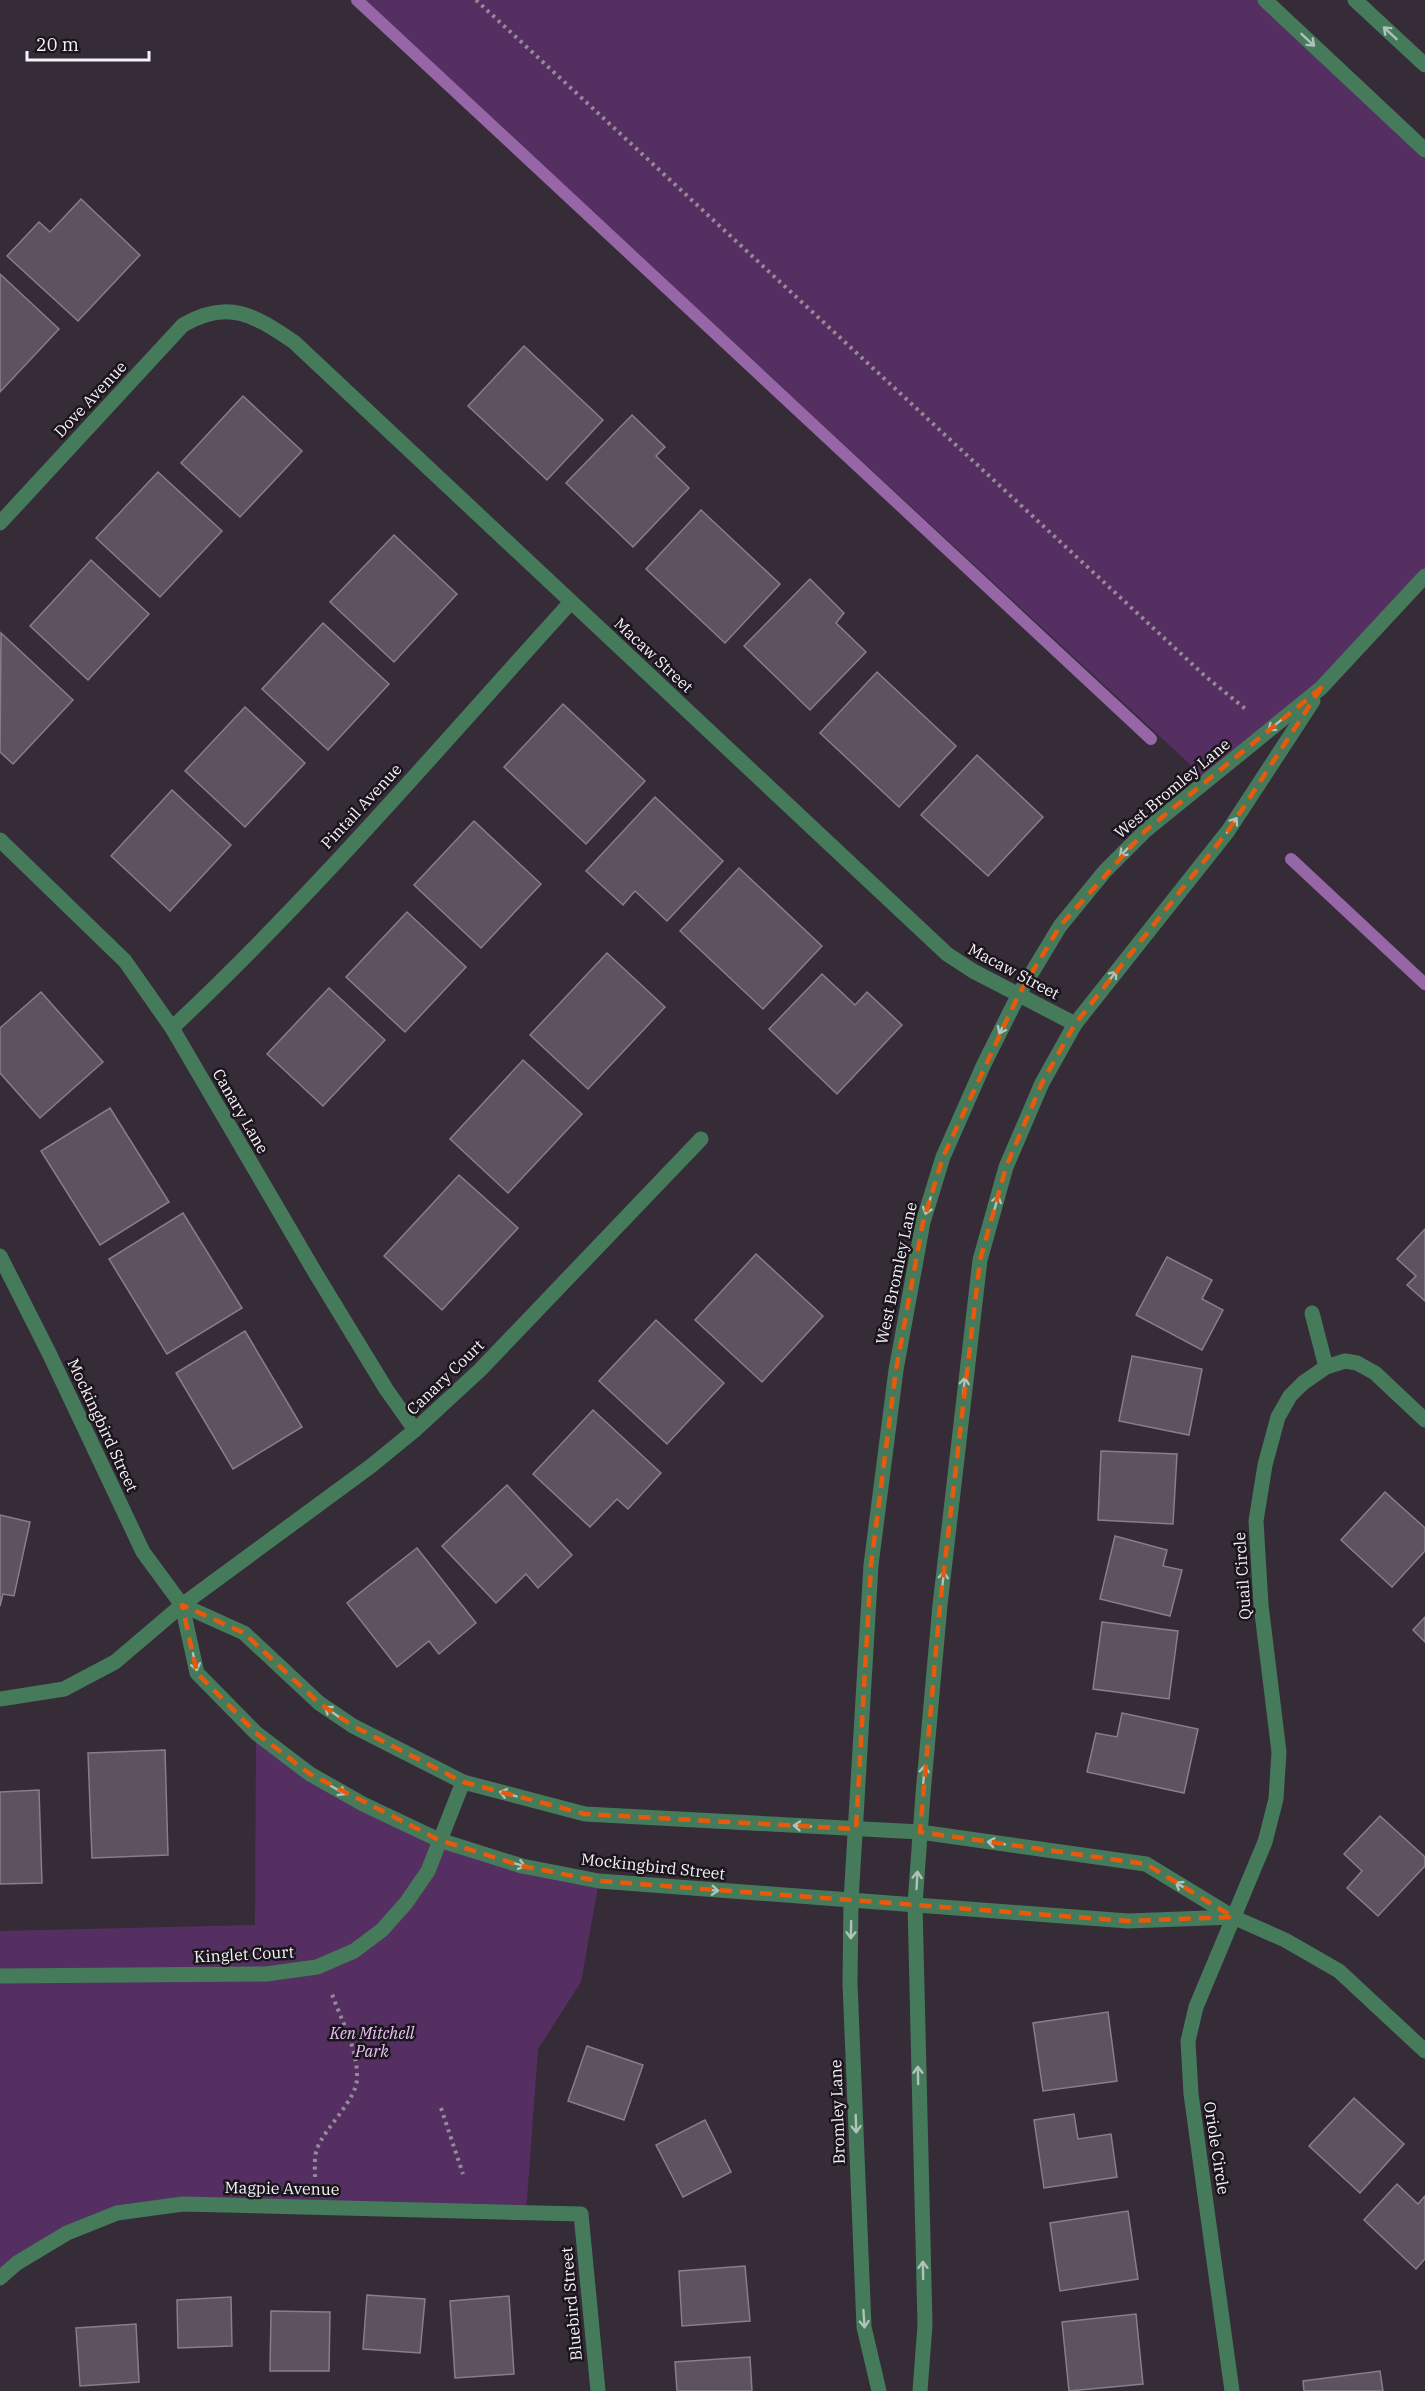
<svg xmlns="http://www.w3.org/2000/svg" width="1425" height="2391" font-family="'IBM Plex Serif',serif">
	<rect width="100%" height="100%" fill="#352c38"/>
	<g fill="#552f61">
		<polygon points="363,0 1265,0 1425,150 1425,576 1321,688 1207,780"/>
		<polygon points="256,1733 310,1774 439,1840 599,1881 581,1982 538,2049 526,2213 183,2204 117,2213 0,2278 0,1931 255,1925"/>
	</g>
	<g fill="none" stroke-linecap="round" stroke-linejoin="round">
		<g stroke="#9766a7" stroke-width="12">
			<polyline points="357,0 1151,739"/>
			<polyline points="1291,859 1425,984"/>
		</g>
	</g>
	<g fill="#5c5260" stroke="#887d8c" stroke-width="1.5">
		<polygon points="81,199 140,255 78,321 7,256 39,222 50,232"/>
		<polygon points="0,274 59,329 0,392"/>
		<polygon points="524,346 603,420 547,480 468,406"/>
		<polygon points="243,396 302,451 240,517 181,463"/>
		<polygon points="632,415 665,447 656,456 689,488 633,547 566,483"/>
		<polygon points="158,472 222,531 160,597 96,538"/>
		<polygon points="701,510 780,584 725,643 646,569"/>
		<polygon points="394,535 457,594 394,662 330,602"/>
		<polygon points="91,560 149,614 88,680 30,626"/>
		<polygon points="810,579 844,613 836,623 866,652 810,710 744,646"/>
		<polygon points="323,623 389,684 328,750 262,689"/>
		<polygon points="1,633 73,700 13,764 0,752"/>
		<polygon points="877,672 956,746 899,807 820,733"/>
		<polygon points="563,704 645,781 586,844 504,767"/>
		<polygon points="245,707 305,763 245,827 185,771"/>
		<polygon points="977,755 1043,817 988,876 921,815"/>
		<polygon points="172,790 231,845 170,911 111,856"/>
		<polygon points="655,797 723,861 667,921 635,891 623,905 586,871"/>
		<polygon points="474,821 541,884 481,948 414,885"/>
		<polygon points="739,868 822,946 763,1009 680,931"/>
		<polygon points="407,912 466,967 405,1032 346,977"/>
		<polygon points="607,953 665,1007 588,1089 530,1035"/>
		<polygon points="822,974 855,1005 867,992 902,1025 837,1094 769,1029"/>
		<polygon points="329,988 385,1040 323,1106 267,1054"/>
		<polygon points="41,992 103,1062 40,1118 0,1073 0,1028"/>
		<polygon points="523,1060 582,1114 508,1193 450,1139"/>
		<polygon points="110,1108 169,1202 100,1245 41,1151"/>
		<polygon points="459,1175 518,1228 442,1310 384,1256"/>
		<polygon points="183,1213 242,1308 167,1354 109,1259"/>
		<polygon points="1425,1229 1425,1301 1407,1285 1416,1276 1397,1259"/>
		<polygon points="756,1254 823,1316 762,1382 695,1320"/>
		<polygon points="1167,1257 1212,1280 1202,1299 1223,1310 1202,1350 1136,1315"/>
		<polygon points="656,1320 724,1383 667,1444 599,1381"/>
		<polygon points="245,1331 302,1427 233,1469 176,1373"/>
		<polygon points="1132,1356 1202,1369 1189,1435 1119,1421"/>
		<polygon points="593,1410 661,1473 628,1509 617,1499 590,1527 533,1474"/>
		<polygon points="1101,1451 1177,1454 1173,1524 1098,1520"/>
		<polygon points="507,1485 572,1555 538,1588 526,1574 496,1603 442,1546"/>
		<polygon points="1385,1492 1425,1528 1425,1551 1392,1587 1341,1540"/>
		<polygon points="0,1515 30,1522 14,1596 3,1594 0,1606"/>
		<polygon points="1115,1536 1167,1550 1163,1566 1182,1570 1170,1616 1100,1599"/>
		<polygon points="417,1548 476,1623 439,1654 429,1641 397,1667 347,1603"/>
		<polygon points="1425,1617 1425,1642 1413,1630"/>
		<polygon points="1102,1622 1178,1631 1169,1699 1093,1689"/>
		<polygon points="1122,1713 1198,1729 1184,1793 1087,1772 1096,1733 1117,1737"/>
		<polygon points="165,1750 168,1855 92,1858 88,1753"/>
		<polygon points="39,1790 42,1883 0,1884 0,1792"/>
		<polygon points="1380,1816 1425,1857 1425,1866 1378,1916 1347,1888 1362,1871 1344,1854"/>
		<polygon points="1108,2012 1117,2081 1043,2091 1033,2023"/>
		<polygon points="587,2046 643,2065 624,2120 568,2101"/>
		<polygon points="1354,2098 1404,2144 1360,2193 1309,2146"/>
		<polygon points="1074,2114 1078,2139 1111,2134 1117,2177 1044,2188 1034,2120"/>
		<polygon points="705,2120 731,2172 683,2197 656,2145"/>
		<polygon points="1397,2184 1418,2204 1425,2196 1425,2259 1416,2269 1364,2220"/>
		<polygon points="1128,2211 1138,2279 1060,2291 1050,2223"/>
		<polygon points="745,2266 750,2321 682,2326 679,2271"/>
		<polygon points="367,2295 425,2299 420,2353 363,2349"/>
		<polygon points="509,2296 514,2374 455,2378 450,2301"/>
		<polygon points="231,2297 232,2346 178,2348 177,2300"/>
		<polygon points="271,2311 330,2312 329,2371 270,2371"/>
		<polygon points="1136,2314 1143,2384 1069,2391 1062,2322"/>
		<polygon points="136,2324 139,2382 80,2386 76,2328"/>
		<polygon points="750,2357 752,2391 677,2391 675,2362"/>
		<polygon points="1380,2371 1383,2391 1304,2391 1303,2381"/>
	</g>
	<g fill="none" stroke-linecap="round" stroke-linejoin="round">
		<g stroke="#938c96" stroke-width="4" stroke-dasharray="3 4.5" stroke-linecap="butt">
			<polyline points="476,0 1205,676 1248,711"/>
			<polyline points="441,2108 463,2174"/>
			<path d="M315 2177C315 2168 314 2157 317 2149 325 2127 357 2100 357 2078 358 2049 341 2020 332 1994"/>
		</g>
		<g stroke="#457b5b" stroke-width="15">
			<polyline points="1265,0 1425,150"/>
			<polyline points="1355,0 1425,65"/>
			<path d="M0 523 183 325C229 298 255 316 294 342L947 954 973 971 1075 1024"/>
			<polyline points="0,840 125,961 172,1028 316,1274 386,1389 415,1430"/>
			<path d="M172 1028C314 895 441 745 571 602"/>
			<polyline points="0,1256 49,1353 143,1552 182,1605 197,1673 256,1733 310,1774 363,1804 439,1840 522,1866 599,1881 1128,1921 1233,1917"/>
			<polyline points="1312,1313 1326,1367"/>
			<polyline points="182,1605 244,1633 319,1703 353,1726 463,1782 585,1814 920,1832 1146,1864 1233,1917 1285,1940 1339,1971 1425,2051"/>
			<polyline points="0,1699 64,1689 115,1662 182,1605 371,1466 415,1430 480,1370 701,1139"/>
			<polyline points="0,1976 266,1974 317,1967 354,1951 382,1930 406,1903 428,1871 463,1782"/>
			<polyline points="0,2278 17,2263 67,2233 117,2213 183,2204 581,2214 598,2391"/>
			<polyline points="879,2391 864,2327 850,1983 851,1901 871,1565 896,1370 923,1222 943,1157 984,1064 1019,994 1060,926 1105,871 1145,831 1321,688 1425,576"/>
			<polyline points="920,2391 925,2325 915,1904 923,1794 940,1605 980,1260 1006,1167 1042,1083 1075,1024 1228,831 1313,701"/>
			<polyline points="1232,2391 1191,2094 1188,2041 1196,2007 1265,1842 1276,1799 1279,1752 1261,1605 1256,1521 1265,1465 1278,1417 1290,1396 1303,1383 1326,1367 1345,1361 1357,1363 1375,1373 1425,1420"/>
		</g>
	</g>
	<defs><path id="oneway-shaft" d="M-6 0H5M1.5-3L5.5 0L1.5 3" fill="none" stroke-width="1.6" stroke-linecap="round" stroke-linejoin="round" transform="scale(1.5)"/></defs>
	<g stroke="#b0c2ba">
		<use href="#oneway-shaft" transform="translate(1390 33) rotate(-137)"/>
		<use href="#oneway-shaft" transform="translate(1308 40) rotate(43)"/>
		<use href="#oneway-shaft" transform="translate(1275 725) rotate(141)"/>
		<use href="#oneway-shaft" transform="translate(1232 825) rotate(-56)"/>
		<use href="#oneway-shaft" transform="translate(1126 850) rotate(135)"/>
		<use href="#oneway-shaft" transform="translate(1111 978) rotate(-51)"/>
		<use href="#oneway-shaft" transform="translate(1003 1026) rotate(116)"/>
		<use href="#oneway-shaft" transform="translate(996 1204) rotate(-74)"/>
		<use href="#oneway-shaft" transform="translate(928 1206) rotate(107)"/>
		<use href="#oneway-shaft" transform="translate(964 1386) rotate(-84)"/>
		<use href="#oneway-shaft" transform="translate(943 1580) rotate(-84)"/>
		<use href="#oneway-shaft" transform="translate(195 1662) rotate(77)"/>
		<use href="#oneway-shaft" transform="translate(332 1712) rotate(-145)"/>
		<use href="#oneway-shaft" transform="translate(924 1774) rotate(-85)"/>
		<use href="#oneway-shaft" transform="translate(338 1790) rotate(30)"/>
		<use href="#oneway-shaft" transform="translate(508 1794) rotate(-165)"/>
		<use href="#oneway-shaft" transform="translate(802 1826) rotate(-177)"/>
		<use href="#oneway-shaft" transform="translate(996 1843) rotate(-172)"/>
		<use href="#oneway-shaft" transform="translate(517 1864) rotate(16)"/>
		<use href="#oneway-shaft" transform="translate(917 1880) rotate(-87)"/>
		<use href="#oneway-shaft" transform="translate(1183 1887) rotate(-149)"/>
		<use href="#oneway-shaft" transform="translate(710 1890) rotate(5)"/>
		<use href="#oneway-shaft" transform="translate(851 1930) rotate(91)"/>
		<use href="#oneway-shaft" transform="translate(918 2075) rotate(-91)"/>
		<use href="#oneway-shaft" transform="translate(856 2124) rotate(88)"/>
		<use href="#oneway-shaft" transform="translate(923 2270) rotate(-91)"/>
		<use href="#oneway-shaft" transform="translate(864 2319) rotate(86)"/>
	</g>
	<path fill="none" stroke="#e8590c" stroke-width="4.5" stroke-dasharray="12 8" stroke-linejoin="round" d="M1321 688 1228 831 1075 1024 1042 1083 1006 1167 980 1260 940 1605 920 1832 1146 1864 1233 1917 1128 1921 599 1881 522 1866 439 1840 310 1774 256 1733 197 1673 182 1605 244 1633 319 1703 353 1726 463 1782 585 1814 856 1829 871 1565 896 1370 923 1222 943 1157 1019 994 1060 926 1145 831Z"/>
	<g text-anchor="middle" stroke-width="5" stroke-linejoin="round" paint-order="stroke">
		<g font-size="16" fill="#f8f2fa" stroke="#1a161c">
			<text transform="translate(90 399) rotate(-47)" y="6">Dove Avenue</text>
			<text transform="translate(654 655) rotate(43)" y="6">Macaw Street</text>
			<text transform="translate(1172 788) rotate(-40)" y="6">West Bromley Lane</text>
			<text transform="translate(361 806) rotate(-47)" y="6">Pintail Avenue</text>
			<text transform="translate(1014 971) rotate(28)" y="6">Macaw Street</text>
			<text transform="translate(241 1111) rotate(60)" y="6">Canary Lane</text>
			<text transform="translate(896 1273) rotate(-78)" y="6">West Bromley Lane</text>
			<text transform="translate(445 1377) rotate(-44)" y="6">Canary Court</text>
			<text transform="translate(103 1425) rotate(65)" y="6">Mockingbird Street</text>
			<text transform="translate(1242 1576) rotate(-94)" y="6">Quail Circle</text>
			<text transform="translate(653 1866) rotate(6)" y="6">Mockingbird Street</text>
			<text transform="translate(244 1954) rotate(-3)" y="6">Kinglet Court</text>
			<text transform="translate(837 2112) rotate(-92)" y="6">Bromley Lane</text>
			<text transform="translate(1217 2148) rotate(81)" y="6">Oriole Circle</text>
			<text transform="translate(282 2188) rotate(1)" y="6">Magpie Avenue</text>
			<text transform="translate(571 2304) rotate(-95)" y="6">Bluebird Street</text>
		</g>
		<g font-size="16" font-style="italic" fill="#ecc3f9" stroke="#1a161c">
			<text x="372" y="2039">Ken Mitchell<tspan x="372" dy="18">Park</tspan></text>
		</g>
	</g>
	<path d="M27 51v9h122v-9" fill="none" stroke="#f8f2fa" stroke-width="3"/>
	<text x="36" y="51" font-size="18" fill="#f8f2fa" stroke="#1a161c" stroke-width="4.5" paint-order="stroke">20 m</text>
</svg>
